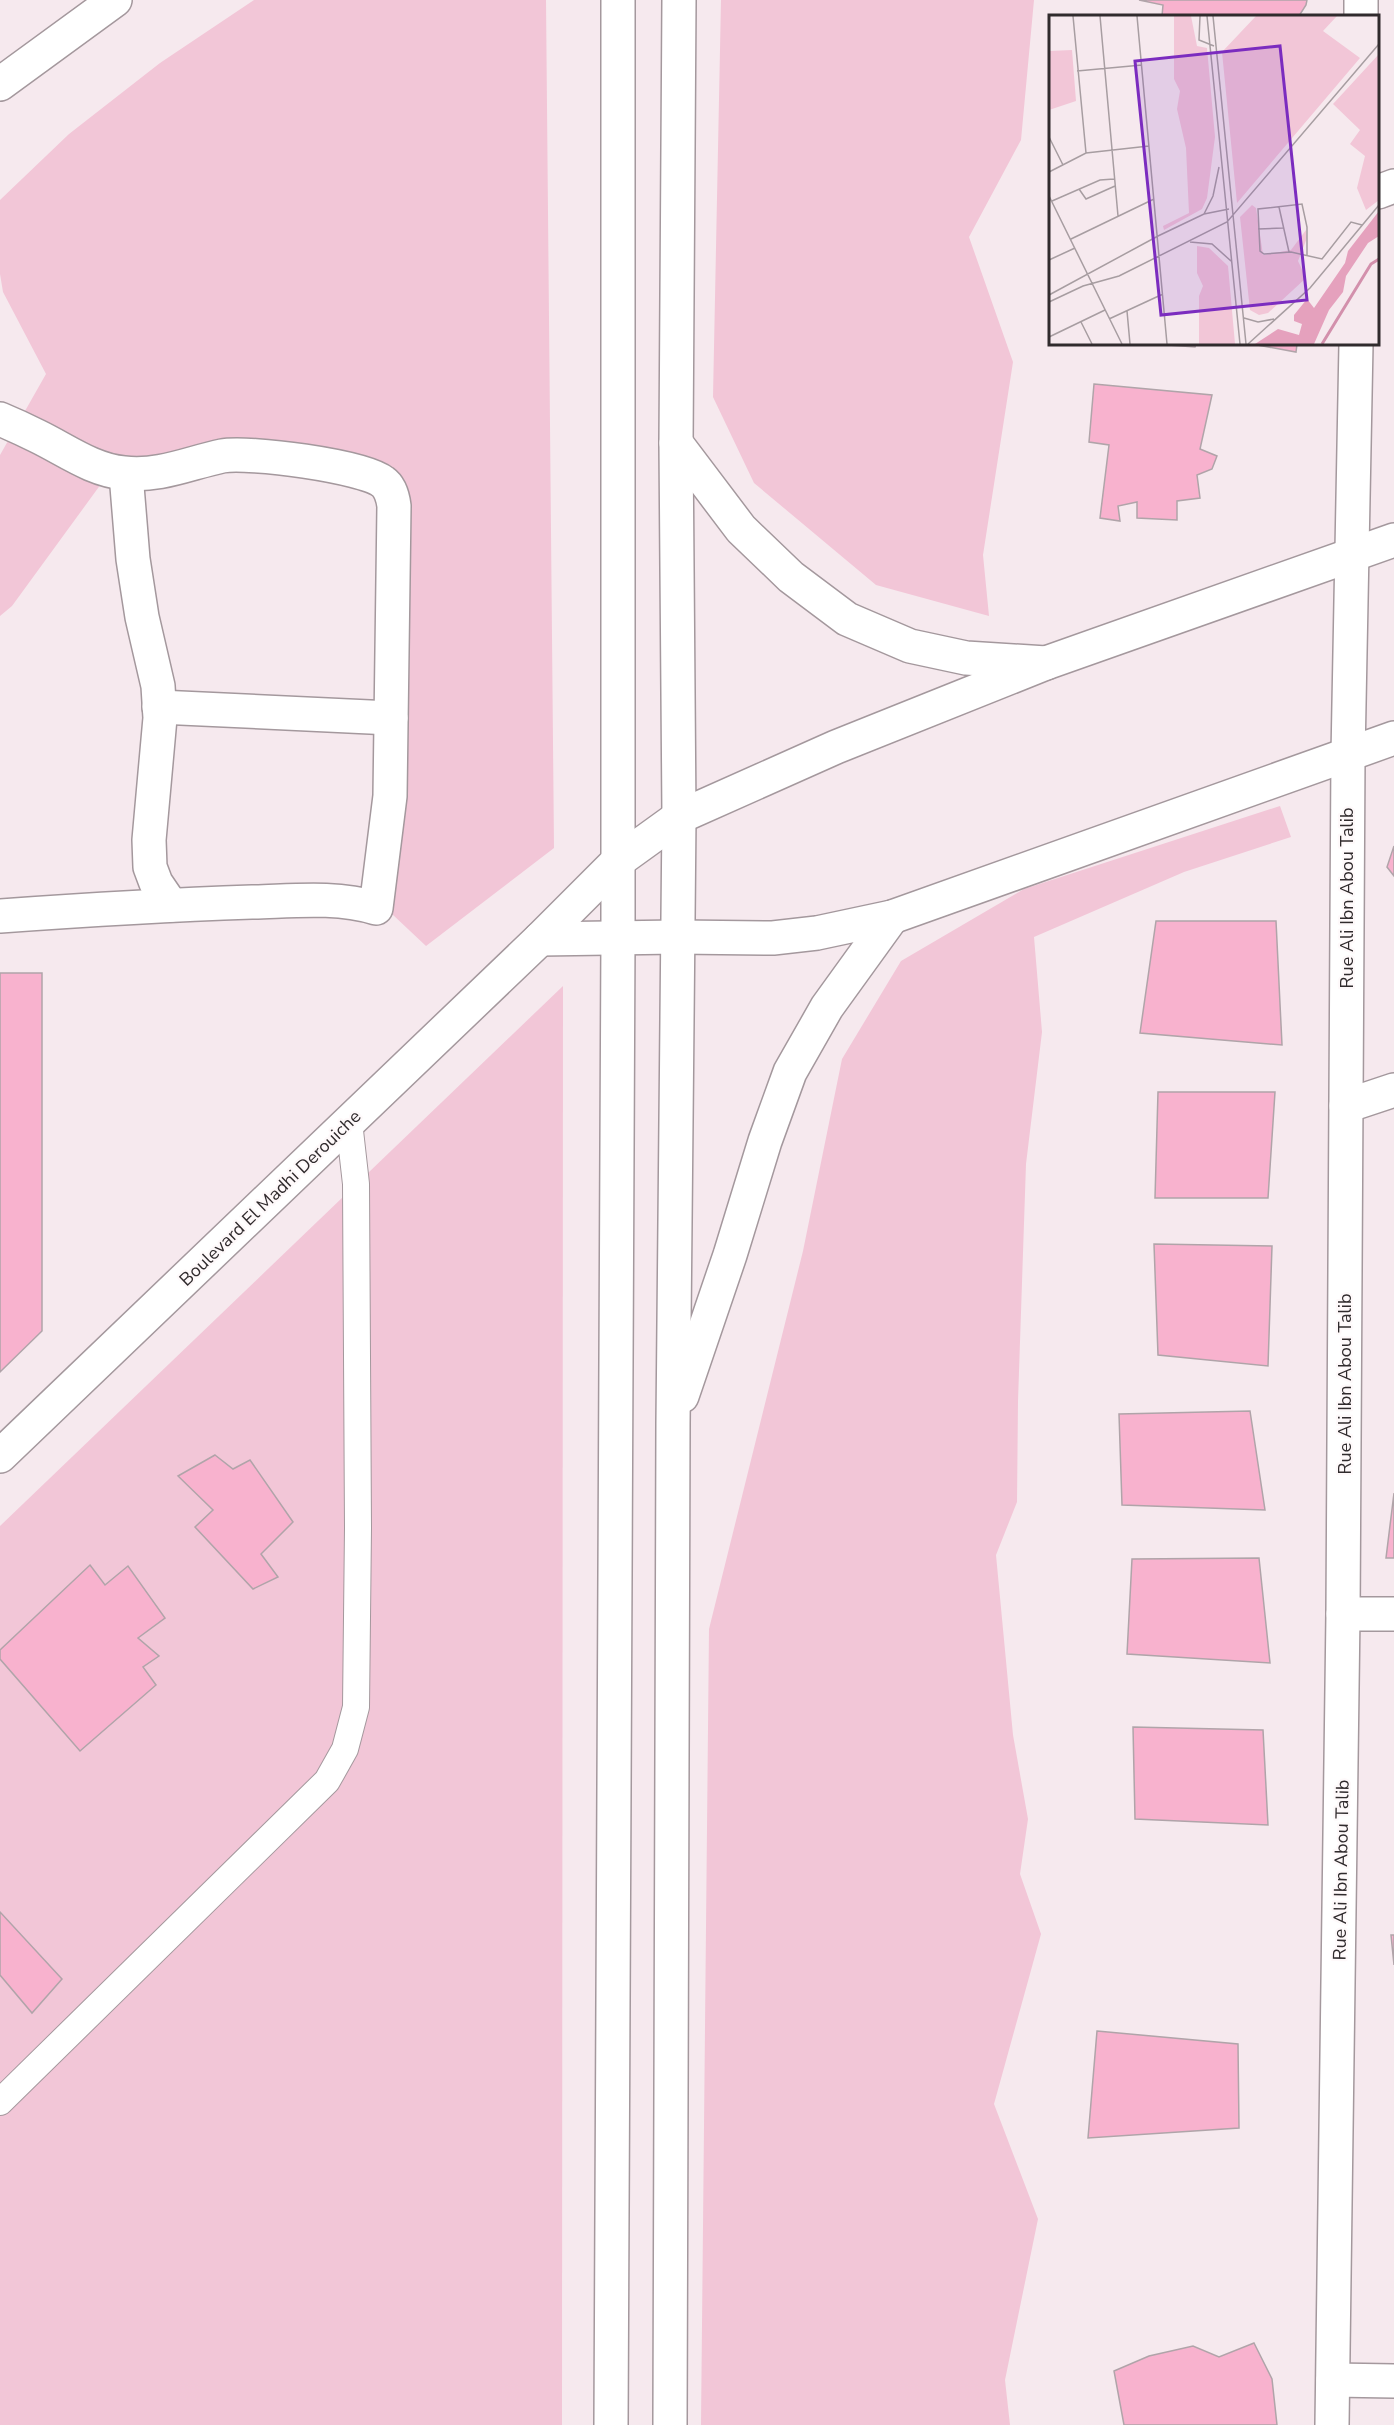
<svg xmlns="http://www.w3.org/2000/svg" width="1394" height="2425" font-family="'Nunito Sans',sans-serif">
	<rect width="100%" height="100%" fill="#f6e9ee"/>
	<g fill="#f2c6d7">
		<polygon points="254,0 546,0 554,848 426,946 392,914 398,529 370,468 237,442 101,484 12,606 0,616 0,455 46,374 3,292 0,274 0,200 69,134 160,63"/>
		<polygon points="721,0 1034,0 1021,140 969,237 1013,362 983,555 989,616 876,585 754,483 713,397"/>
		<polygon points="1280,806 1291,837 1184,872 1034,937 1042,1032 1026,1164 1018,1401 1017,1502 996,1555 1013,1735 1028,1819 1020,1874 1041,1934 994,2104 1038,2219 1005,2380 1010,2425 701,2425 709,1629 803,1251 842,1059 901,961 1024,889"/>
		<polygon points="563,986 562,2425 0,2425 0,1526"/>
	</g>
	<g fill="#f8b2ce" stroke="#b0a4a9" stroke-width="1.5">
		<polygon points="1139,0 1307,0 1306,5 1299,16 1162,16 1163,5"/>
		<polygon points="1154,344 1196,344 1195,347"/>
		<polygon points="1252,344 1297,344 1296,352"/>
		<polygon points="1094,384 1212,395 1200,449 1217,456 1212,469 1197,475 1200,498 1177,501 1177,520 1137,518 1137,502 1118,506 1120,521 1100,518 1109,445 1089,442"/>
		<polygon points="1394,846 1394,876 1387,867"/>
		<polygon points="1156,921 1276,921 1282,1045 1140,1033"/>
		<polygon points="0,973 42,973 42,1331 0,1372"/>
		<polygon points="1158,1092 1275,1092 1268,1198 1155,1198"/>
		<polygon points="1154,1244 1272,1246 1268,1366 1158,1355"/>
		<polygon points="1250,1411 1265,1510 1122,1505 1119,1414"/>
		<polygon points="215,1455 233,1469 250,1460 293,1522 261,1554 278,1577 253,1589 195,1527 213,1510 178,1476"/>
		<polygon points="1394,1493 1394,1558 1386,1558"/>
		<polygon points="1259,1558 1270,1663 1127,1654 1132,1559"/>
		<polygon points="90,1565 105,1585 128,1566 165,1618 138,1638 159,1656 143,1667 156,1685 80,1751 0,1659 0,1650"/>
		<polygon points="1133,1727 1263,1730 1268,1825 1135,1819"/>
		<polygon points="0,1912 62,1979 32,2013 0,1975"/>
		<polygon points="1391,1935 1394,1935 1394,1965"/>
		<polygon points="1097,2031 1238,2044 1239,2128 1088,2138"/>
		<polygon points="1254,2343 1272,2379 1277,2425 1124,2425 1114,2371 1149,2356 1193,2346 1219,2357"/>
	</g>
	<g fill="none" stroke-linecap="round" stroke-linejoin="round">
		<g stroke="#a4989d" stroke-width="28">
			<polyline id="lane" points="0,2102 327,1781 345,1749 356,1707 358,1528 356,1184 349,1122"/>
		</g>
		<g stroke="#a4989d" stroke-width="36">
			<g id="street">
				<polyline points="1361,16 1361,0"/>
				<polyline points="0,84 115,0"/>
				<polyline points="1378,192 1394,186"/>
				<path d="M0 419C12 424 25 430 37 436 66 450 92 470 124 473 160 477 189 463 222 456 248 451 363 466 383 482 390 487 393 498 394 506L390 796 376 908C336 896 293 901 252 902 168 905 84 910 0 916"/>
				<polyline points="126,474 133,559 142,617 158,686 160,718 149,840 150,867 156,883 171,905"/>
				<polyline points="159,707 391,718"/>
				<polyline points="679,817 836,747 1046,663 1394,540"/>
				<polyline points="678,937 773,938 817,933 892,917 1394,738"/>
				<polyline points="1346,1106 1394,1090"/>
				<polyline points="1343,1614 1394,1614"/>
				<polyline points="1333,2380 1394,2381"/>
				<polyline points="1332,2425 1343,1614 1348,755 1356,344"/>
			</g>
		</g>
		<g stroke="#a4989d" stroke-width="36">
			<g id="secondary">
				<polyline points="540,939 678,937"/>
				<polyline points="0,1456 540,939 618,861 679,817"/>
			</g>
		</g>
		<g stroke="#a4989d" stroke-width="36">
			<g id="primary">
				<polyline points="676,443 741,529 791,577 847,619 910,646 966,658 1046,663"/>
				<polyline points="682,1396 730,1255 765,1141 790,1072 827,1007 892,917"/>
				<polyline points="611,2425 618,936 618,0"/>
				<polyline points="670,2425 673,1424 679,817 676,443 679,0"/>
			</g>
		</g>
		<use href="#lane" stroke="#fff" stroke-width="26"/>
		<use href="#street" stroke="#fff" stroke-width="33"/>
		<use href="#secondary" stroke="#fff" stroke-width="33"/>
		<use href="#primary" stroke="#fff" stroke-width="33"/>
	</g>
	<g text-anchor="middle" stroke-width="4.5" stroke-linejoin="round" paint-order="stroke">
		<g font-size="18" fill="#302b2d" stroke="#fef9fa">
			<text transform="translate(1347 898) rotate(-90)" y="6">Rue Ali Ibn Abou Talib</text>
			<text transform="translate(270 1198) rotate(-44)" y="6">Boulevard El Madhi Derouiche</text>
			<text transform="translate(1345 1384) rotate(-90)" y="6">Rue Ali Ibn Abou Talib</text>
			<text transform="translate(1341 1870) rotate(-89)" y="6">Rue Ali Ibn Abou Talib</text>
		</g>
	</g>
	<g transform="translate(1049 15)">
		<rect width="330" height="330" fill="#f6e9ee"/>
		<path d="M125 1H142L148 31 158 33 166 122 158 183 153 194 115 215 114 211 140 198 137 133 128 94 131 76 125 64ZM207 1H288L274 16 311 43 188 188 173 37ZM23 35 27 86 0 95V36ZM330 39V185L317 195 308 173 316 141 301 129 311 115 284 89ZM203 190 207 193 214 240 242 235 257 215 258 223 249 246 257 263 219 298 210 300 201 295 191 202ZM148 231 160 233 179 251 186 329H150V281L154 271 148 258Z" fill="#f2c6d7"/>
		<path d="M330 196V221L319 228 297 261 294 277 280 295 265 329H206L229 314 250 320 253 309 245 306V300L258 284 265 293 296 248 299 236Z" fill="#e5a1bd"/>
		<path fill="none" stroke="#d390ac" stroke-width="3" d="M273 329 322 249 330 244"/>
		<path fill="none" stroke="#a79da1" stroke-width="1.5" d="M24 1 37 138M51 1 69 201M88 1 118 329M151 1 150 25 165 31M158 1 191 329M164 1 197 329M28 56 93 50M0 122 14 150M0 157 37 138 100 131M30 174 37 184 66 171M0 181 73 329M3 186 51 165 65 164M230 192 240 237M155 199 164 181 170 152M209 214 234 213M22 224 105 184M141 227 163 229 182 246M258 240V212L253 189 209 194 211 236 215 239 242 237 273 244 302 207 313 210M0 245 26 233M0 280 109 221 155 199 180 194M0 287 34 271 70 261 178 207 330 29M78 296 81 329M195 303 209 307 225 304M60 304 114 279M32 307 43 329M0 322 56 295M199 329 261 273 330 190"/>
		<path fill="#7b2cbf" fill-opacity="0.15" stroke="#7b2cbf" stroke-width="3" d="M231 31 258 285 112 300 86 46Z"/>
		<rect width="330" height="330" fill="none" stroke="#302b2d" stroke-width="3"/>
	</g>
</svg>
